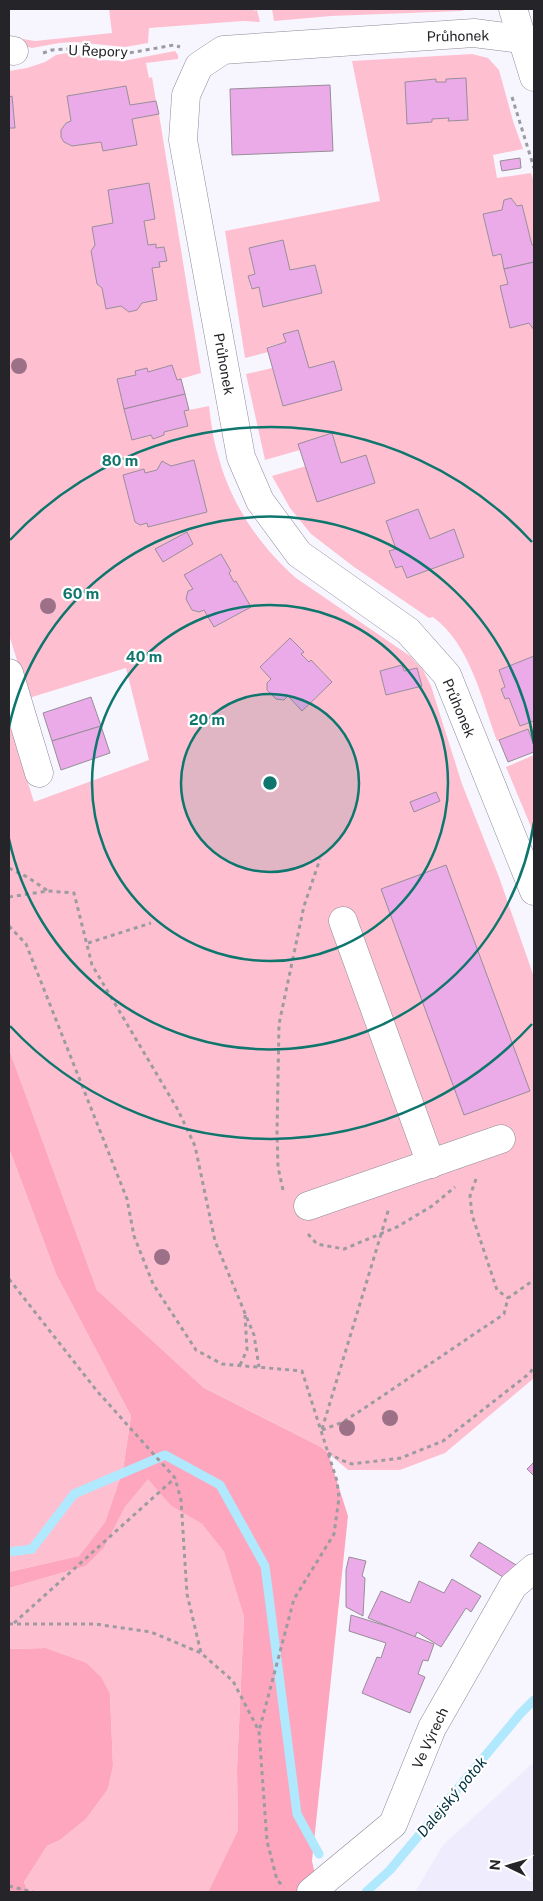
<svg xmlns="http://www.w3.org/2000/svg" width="543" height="1901" font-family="'Public Sans',sans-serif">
	<rect width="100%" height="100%" fill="#f7f6fe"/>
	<polygon fill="#eeecfd" points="534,1762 534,1892 415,1892 443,1845"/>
	<g fill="#fec0d1" fill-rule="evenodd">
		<polygon points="109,9 254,9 254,11 257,10 260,22 243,21 149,28 148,43 125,47 75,42 59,43 32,48 17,44 17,38 35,41 112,33"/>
		<polygon points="272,9 469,9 461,11 331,16 274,21"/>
		<path d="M175 51 178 55V59L146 63 149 78 152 77 156 101 130 105 126 86 67 96 71 121 65 123 61 133 64 142 72 146 101 142 103 151 137 145 132 119 159 114 201 373 177 380 172 366 148 372 147 368 136 375 117 379 132 440 151 435 153 438 164 435V432L188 426 184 411 209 406C211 422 213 439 218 455 230 502 259 546 296 578L410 656 423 670 431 686 462 784 499 877 534 977V1378L445 1453 400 1470H348L321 1447 204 1388 97 1290 9 1049V722L34 802 149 760 126 668 29 698 9 635V128L15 127 12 97H9V71L27 68 45 62 56 55 67 53 101 60 123 61ZM149 183 155 219 144 221 148 245 155 244 156 248 164 247 167 261 159 262V267L152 268 157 300 142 303 136 310 129 312 121 306 106 309 102 288 97 284 91 251 95 245 92 227 113 223 108 190ZM162 461 171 466 194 461 207 512 149 527 147 523 135 522 123 475 144 469 145 473 157 470ZM186 532 193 544 163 561 156 549ZM221 554 231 571 229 573 234 582 236 581 251 607 215 627 204 610 199 612 192 610 186 599 188 591 193 589 185 575ZM303 652 301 654 309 662 311 660 332 682 302 711 288 696 284 700 276 699 267 690V683ZM402 665 404 671 417 668 422 686 386 695 380 671Z"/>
		<path d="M472 54 488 58 499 70 513 121 523 149 493 155 497 178 531 173 534 182V245H532L522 205 517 206 511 198 504 200 502 210 483 215 493 256 501 254 508 284 511 328 529 323 534 330V656L499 670 505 687 501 689 505 699 509 698 520 726 534 721V745L527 729 497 741C482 700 470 644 433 617L429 618 354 567 311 534 290 508 272 476 306 466 317 501 375 483 366 455 341 463 332 433 300 450 265 460 246 374 272 368 283 406 342 389 334 361 309 368 297 330 284 334 286 342 267 347 268 352 245 358 225 231 380 201 352 61ZM465 78 468 120 449 121V118L432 119V122L407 123 405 82 435 79 436 82H446V79ZM282 240 290 270 315 265 322 292 264 307 259 287 251 289 248 276 255 274 249 248ZM418 509 430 539 454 530 464 557 407 578 402 566 396 568 390 551 396 549 386 521Z"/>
		<polygon points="534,755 534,834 506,767"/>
		<polygon points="9,1148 56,1274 131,1416 123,1470 105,1522 79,1556 9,1572"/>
		<polygon points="148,1478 171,1506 202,1524 224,1552 244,1617 237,1769 238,1830 208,1892 28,1892 24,1882 47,1846 60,1840 86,1819 108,1789 113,1766 110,1694 64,1655 46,1648 9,1649 9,1588 86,1566 104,1548 125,1507"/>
	</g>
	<g fill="#fda6be">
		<polygon points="9,1049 97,1290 204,1388 321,1447 328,1453 348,1516 312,1861 319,1892 208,1892 238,1830 237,1769 244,1617 224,1552 202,1524 171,1506 148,1479 125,1507 104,1548 86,1566 9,1588 9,1572 79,1556 105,1522 123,1470 131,1416 56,1274 9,1148"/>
		<polygon points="46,1648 86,1663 101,1677 110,1694 113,1766 108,1789 86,1819 60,1840 47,1846 24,1882 28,1892 9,1892 9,1649"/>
	</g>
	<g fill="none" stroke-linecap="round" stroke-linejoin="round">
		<g stroke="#b0e8fe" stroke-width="9">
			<polyline points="9,1552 32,1549 74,1494 165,1455 220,1485 265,1566 297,1814 319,1854"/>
			<polyline points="366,1892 390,1870 520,1714 534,1700"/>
		</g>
	</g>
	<g fill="#eaabe8" stroke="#988d98">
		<polygon points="466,78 468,120 448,121 449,118 432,119 432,122 407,124 405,82 436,79 436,82 446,82 446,79"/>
		<polygon points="330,85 333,151 232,155 230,89"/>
		<polygon points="126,86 130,105 156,101 159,114 132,119 137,145 103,151 101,142 72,146 64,142 61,137 61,130 66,123 71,121 67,96"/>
		<polygon points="12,96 15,128 9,128 9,97"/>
		<polygon points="520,158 521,168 502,171 500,161"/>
		<polygon points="149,183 155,219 144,221 148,245 156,244 156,248 164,247 167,261 159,262 160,267 152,268 157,300 142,303 137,310 129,312 121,306 106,309 102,288 97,284 91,251 95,245 92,227 113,223 108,190"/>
		<polygon points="511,198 517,206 522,205 532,245 534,245 534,262 504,269 501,254 493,256 483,214 502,210 504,200"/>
		<polygon points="283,240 290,270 315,265 322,293 263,307 259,287 252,289 248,276 255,274 249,248"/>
		<polygon points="534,262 534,330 529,323 510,328 500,286 508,284 504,269"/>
		<polygon points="298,330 309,368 334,361 342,390 283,406 267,348 286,342 283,334"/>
		<polygon points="172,365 177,380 181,379 185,394 124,409 117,379 136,375 135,371 147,368 148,372"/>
		<polygon points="185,394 189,410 184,411 188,426 164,432 164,435 153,439 151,435 132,440 124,409"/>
		<polygon points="332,433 341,463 366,455 375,483 317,502 298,444"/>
		<polygon points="194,460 207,512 148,527 147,523 140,525 135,522 123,475 144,469 145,473 157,470 162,461 171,466"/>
		<polygon points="418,509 430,539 454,529 464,557 407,578 402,566 396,568 389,551 396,549 386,521"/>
		<polygon points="187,532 193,544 163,562 155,549"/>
		<polygon points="221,554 231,571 229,573 234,582 236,581 251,607 214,627 204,610 199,612 192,610 186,599 188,591 193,589 184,575"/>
		<polygon points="290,638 304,652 301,654 309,662 311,660 332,682 302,711 288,696 284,700 276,699 267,690 267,683 271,679 260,667"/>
		<polygon points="534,656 534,721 520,726 509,698 505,699 501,689 505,687 499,670"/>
		<polygon points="402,665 404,671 417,668 422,686 386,695 380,671"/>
		<polygon points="91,697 101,726 52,741 43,713"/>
		<polygon points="101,726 110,753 61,770 52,741"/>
		<polygon points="528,729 534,745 534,752 508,762 499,740"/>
		<polygon points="436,792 440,801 414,812 410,802"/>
		<polygon points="446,865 530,1091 464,1115 381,889"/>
		<polygon points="534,1462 534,1476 527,1469"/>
		<polygon points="479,1542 516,1565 506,1579 470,1556"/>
		<polygon points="349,1557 366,1561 362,1576 365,1578 363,1616 346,1607 346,1570"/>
		<polygon points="452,1579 481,1596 471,1612 466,1608 441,1647 417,1632 415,1637 368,1618 381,1591 410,1603 419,1581 444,1593"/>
		<polygon points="351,1615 390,1627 434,1644 428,1661 423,1660 418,1674 425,1677 410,1713 362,1693 377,1657 381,1658 386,1643 349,1631"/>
	</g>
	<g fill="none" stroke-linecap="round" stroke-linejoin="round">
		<g stroke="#8c8a97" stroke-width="29">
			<g id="street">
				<polyline points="513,9 534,77"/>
				<polyline points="534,44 521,39 474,33 223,50 199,66 186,95 183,140 241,457 260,501 299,554 408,631 447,675 534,891"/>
				<polyline points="9,50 14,51"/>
				<polyline points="9,673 39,773"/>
				<polyline points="343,921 431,1164"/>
				<polyline points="308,1206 501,1139"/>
				<polyline points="311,1892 393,1824 432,1728 513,1586 534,1568"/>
			</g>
		</g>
		<g stroke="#9c9ba1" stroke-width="3" stroke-dasharray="4 4" stroke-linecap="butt">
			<polyline points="43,53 52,50 82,48 105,53 129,53 174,45 180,47"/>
			<polyline points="512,97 534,168"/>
			<polyline points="9,868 29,878 48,891"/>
			<polyline points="9,897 48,891 74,893 92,965 178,1110 195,1146 215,1241 254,1335 259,1367"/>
			<polyline points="9,926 26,944 127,1199 134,1236 153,1284 196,1350 222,1364 302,1371 337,1481 339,1498 334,1534 294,1599 259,1731"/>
			<polyline points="88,943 151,923"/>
			<polyline points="476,1179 470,1196 472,1215 497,1290 508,1298"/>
			<polyline points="283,1190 278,1167 277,1132 279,1024 304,906 320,859"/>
			<polyline points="308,1234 317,1244 344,1249 397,1227 432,1206 455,1187"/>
			<polyline points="9,1279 97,1391 175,1478 181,1500 187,1594 201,1653"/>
			<polyline points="240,1365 247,1350 245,1315"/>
			<polyline points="322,1429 389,1208"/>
			<polyline points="322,1430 343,1422 366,1407 504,1314 508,1298 534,1280"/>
			<polyline points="328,1453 341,1460 352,1464 401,1458 443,1441 530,1373 534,1366"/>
			<polyline points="14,1623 175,1478"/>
			<polyline points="9,1624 95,1624 151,1632 201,1653 233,1681 259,1731 267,1841 277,1880 284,1887"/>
			<polyline points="9,1886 33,1892"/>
		</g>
		<use href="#street" stroke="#fff" stroke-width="28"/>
	</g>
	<g fill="#9c7188">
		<circle cx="19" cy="366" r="8"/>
		<circle cx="48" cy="606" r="8"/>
		<circle cx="162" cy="1257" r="8"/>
		<circle cx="390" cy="1418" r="8"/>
		<circle cx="347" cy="1428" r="8"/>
	</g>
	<circle cx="270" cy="783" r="89" fill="#0f766e" fill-opacity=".12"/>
	<g fill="none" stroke="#0f766e" stroke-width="2.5">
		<circle cx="270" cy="783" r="89"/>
		<circle cx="270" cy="783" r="178"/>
		<path d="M534 822A267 267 0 0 1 9 839M9 727A267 267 0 0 1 534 744"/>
		<path d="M532 1024A356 356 0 0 1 10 1026M10 540A356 356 0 0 1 532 542"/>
	</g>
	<g text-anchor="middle" stroke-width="4.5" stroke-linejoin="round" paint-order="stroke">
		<g font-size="14" fill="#252429" stroke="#fff">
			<text transform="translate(458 36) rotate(-1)" y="5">Průhonek</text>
			<text transform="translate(98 51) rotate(2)" y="5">U Řepory</text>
			<text transform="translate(224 364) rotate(80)" y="5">Průhonek</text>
			<text transform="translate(459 708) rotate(67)" y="5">Průhonek</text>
			<text transform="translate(430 1738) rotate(-65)" y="5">Ve Výrech</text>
		</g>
		<g font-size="15" font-style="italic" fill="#00303f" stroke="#fff">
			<text transform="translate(452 1797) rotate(-50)" y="5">Dalejský potok</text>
		</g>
	</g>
	<circle cx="270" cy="783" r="8" fill="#0f766e" stroke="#fff" stroke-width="2.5"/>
	<g font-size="15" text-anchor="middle" font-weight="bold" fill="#0f766e" stroke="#fff" stroke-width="4.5" stroke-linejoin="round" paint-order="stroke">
		<text x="120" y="466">80 m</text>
		<text x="81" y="599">60 m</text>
		<text x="144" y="662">40 m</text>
		<text x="207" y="725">20 m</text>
	</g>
	<rect width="543" height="1901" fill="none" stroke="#252429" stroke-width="20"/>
	<g transform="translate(508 1866) rotate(275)" stroke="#ffffff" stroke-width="4" paint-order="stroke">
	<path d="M0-4L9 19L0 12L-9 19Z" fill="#252429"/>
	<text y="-8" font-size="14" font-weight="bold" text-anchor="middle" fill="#252429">N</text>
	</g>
</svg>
